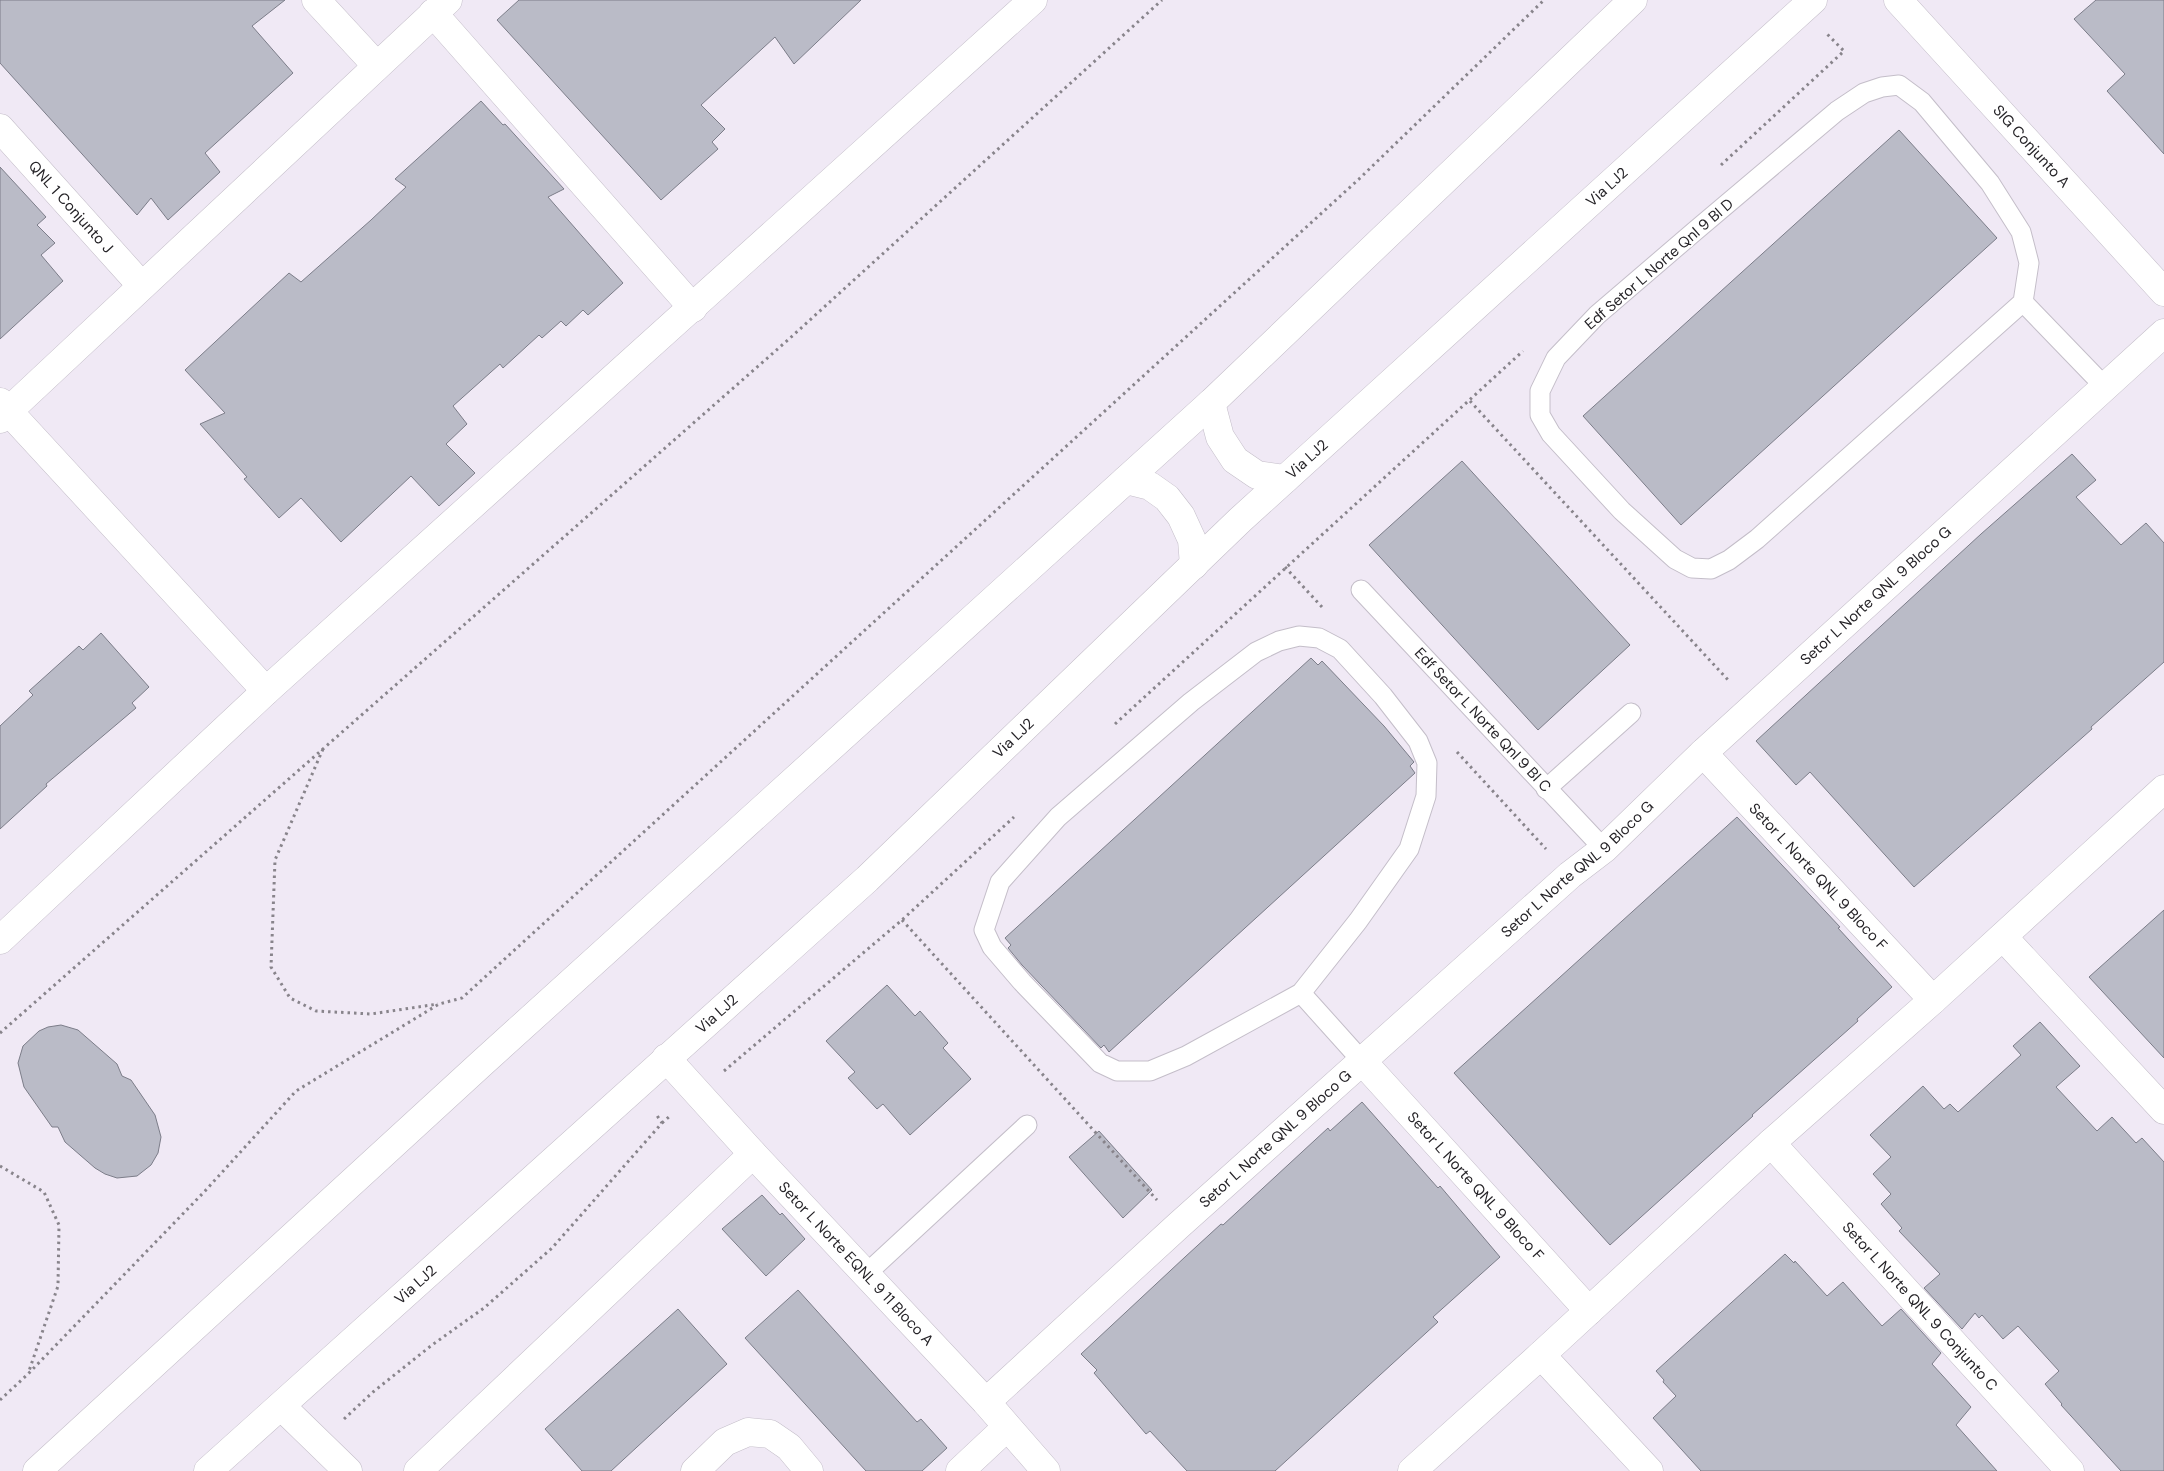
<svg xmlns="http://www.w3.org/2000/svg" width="2164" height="1471" font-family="'DM Sans',sans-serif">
	<rect width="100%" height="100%" fill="#f0e9f5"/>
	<g fill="#babbc7" stroke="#7c7d89">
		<polygon points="0,0 285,0 252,26 293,73 205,153 220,172 168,220 151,198 137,215 0,63"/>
		<polygon points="519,0 861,0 794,64 775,37 701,105 725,129 712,142 718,149 661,200 497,20"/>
		<polygon points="2096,0 2164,0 2164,154 2107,91 2125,74 2074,19"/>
		<polygon points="481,101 503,125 505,124 564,189 548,197 623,283 588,315 583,310 566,326 561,321 542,338 539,335 503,368 500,364 453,406 467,424 446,444 475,473 439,506 411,476 341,542 301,498 279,518 244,479 247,477 200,424 225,413 185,370 289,273 301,282 371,220 406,187 395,179"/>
		<polygon points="1899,130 1997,238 1681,525 1583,416"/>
		<polygon points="0,167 46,217 37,225 55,243 41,255 63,281 0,339"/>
		<polygon points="2072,454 2096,480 2076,497 2121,545 2146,523 2164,543 2164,662 2091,727 2092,729 1914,887 1810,772 1796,785 1756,741 1981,534"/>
		<polygon points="1462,461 1630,645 1538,730 1369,545"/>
		<polygon points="101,633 149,687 132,703 136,708 46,784 47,786 0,829 0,726 33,695 29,691 79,646 83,650"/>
		<polygon points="1311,658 1318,665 1322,661 1384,726 1414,762 1410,766 1415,773 1109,1052 1104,1045 1101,1048 1022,965 1008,948 1011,945 1005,938"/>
		<polygon points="1737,817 1840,927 1838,928 1892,987 1857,1019 1858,1021 1752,1115 1753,1116 1610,1245 1454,1073"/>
		<polygon points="2164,910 2164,1058 2089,977"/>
		<polygon points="887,985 915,1016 920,1011 948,1043 943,1048 971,1079 910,1135 883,1104 877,1109 848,1078 855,1072 826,1041"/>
		<polygon points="2040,1022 2080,1066 2056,1087 2097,1131 2112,1117 2136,1143 2142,1138 2164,1162 2164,1471 2121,1471 2061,1405 2062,1404 2045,1384 2059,1371 2018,1326 2003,1339 1982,1315 1979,1318 1975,1313 1962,1329 1924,1288 1940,1274 1899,1231 1902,1228 1881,1204 1891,1194 1873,1174 1891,1157 1870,1135 1923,1086 1944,1109 1950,1104 1958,1112 2021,1055 2013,1046"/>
		<polygon points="61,1025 78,1030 117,1064 122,1076 131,1080 155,1115 161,1137 158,1153 151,1165 137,1176 117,1178 105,1174 95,1168 65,1142 58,1127 52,1127 24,1087 18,1063 23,1046 39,1031 48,1027"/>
		<polygon points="1362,1102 1438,1188 1440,1186 1500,1257 1433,1317 1438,1322 1275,1471 1187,1471 1150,1431 1146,1434 1094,1373 1097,1370 1081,1354 1185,1257 1221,1224 1223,1225 1328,1128 1330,1131"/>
		<polygon points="1099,1131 1152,1190 1123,1218 1069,1157"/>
		<polygon points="762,1195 780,1215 782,1213 805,1239 766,1276 722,1229"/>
		<polygon points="1785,1254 1794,1263 1795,1261 1827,1296 1843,1282 1882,1326 1901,1309 1941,1353 1932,1364 1971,1407 1956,1425 1997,1471 1701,1471 1653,1418 1676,1396 1663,1382 1664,1380 1656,1371"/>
		<polygon points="798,1290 917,1422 921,1419 947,1448 922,1471 866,1471 745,1338"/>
		<polygon points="678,1309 727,1364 611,1471 582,1471 545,1429"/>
	</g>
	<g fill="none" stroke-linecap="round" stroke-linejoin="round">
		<g stroke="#c4bec9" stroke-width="21">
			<g id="service">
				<polygon points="1899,85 1922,102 1990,183 2021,232 2029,263 2023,302 1757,539 1729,560 1711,569 1692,568 1675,559 1622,511 1551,434 1540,415 1540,391 1556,358 1597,315 1695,231 1837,111 1864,93 1882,87"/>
				<polyline points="2023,302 2105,387"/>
				<path id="s1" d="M1361 590 1604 849"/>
				<polygon points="1299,636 1319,638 1340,649 1383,696 1418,741 1427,763 1426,796 1409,849 1358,921 1301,993 1186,1056 1150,1071 1117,1071 1100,1063 1022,982 992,947 984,930 1000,882 1058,817 1191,702 1256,652 1279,641"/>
				<polyline points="1546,789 1631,713"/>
				<polyline points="1301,993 1362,1061"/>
				<polyline points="866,1274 1027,1125"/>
			</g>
		</g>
		<g stroke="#c4bec9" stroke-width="29">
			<g id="minor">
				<polyline points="316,0 376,65"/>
				<polyline points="433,13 693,308"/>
				<path id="s2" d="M0 128 141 285"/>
				<polyline points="0,402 266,691"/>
				<polyline points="0,419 448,0"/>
				<path id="s3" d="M1703 753 1933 1000"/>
				<polyline points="2003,937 2164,1110"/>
				<polyline points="0,940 266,691 1033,0"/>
				<path id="s4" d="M666 1058 753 1154 986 1402 1046 1471"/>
				<path id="s5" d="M1362 1061 1589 1311"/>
				<path id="s6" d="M1771 1143 2070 1471"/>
				<polyline points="1541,1355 1649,1471"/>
				<path id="s7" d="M986 1402 1179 1225 1570 875 1604 849 1703 753 2164 333"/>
				<polyline points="281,1406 348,1471"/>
				<polyline points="418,1471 753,1154"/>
				<polyline points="695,1471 725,1442 748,1432 770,1434 789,1447 809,1471"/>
				<polyline points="960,1471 1007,1427"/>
				<polyline points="1412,1471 1541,1355 1771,1143 1933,1000 2164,789"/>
			</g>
		</g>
		<g stroke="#c4bec9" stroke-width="29">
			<g id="tertiary">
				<path id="s8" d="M1898 0 2164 292"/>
			</g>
		</g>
		<g stroke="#c4bec9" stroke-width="29">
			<g id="secondary">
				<polyline points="1211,403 1220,437 1235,460 1257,475 1285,479"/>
				<polyline points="1126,480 1150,486 1167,498 1181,516 1192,540 1194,565"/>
				<polyline points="37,1471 482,1063 1211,403 1633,0"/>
				<path id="s9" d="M208 1471 867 879 1240 520 1813 0"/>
			</g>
		</g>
		<g stroke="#88848b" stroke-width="3" stroke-dasharray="2.5 4" stroke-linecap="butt">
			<polyline points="1721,165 1844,51 1827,34"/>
			<polyline points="1470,401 1729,681"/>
			<polyline points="1285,567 1322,607"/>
			<polyline points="1115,724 1523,351"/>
			<polyline points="323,749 275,860 271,967 290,998 316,1011 371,1014 438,1004"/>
			<polyline points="1457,752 1546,849"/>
			<polyline points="902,920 1157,1200"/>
			<polyline points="0,1033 789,339 1162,0"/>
			<polyline points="724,1071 902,920 1014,817"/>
			<polyline points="662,1123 671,1115"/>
			<polyline points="0,1166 44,1192 59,1225 58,1286 29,1371"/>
			<polyline points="0,1400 28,1374 205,1191 296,1091 439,1004 462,998 1359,179 1544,0"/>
			<polyline points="344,1419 373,1392 432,1345 484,1308 552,1248 662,1123 656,1114"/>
		</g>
		<use href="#service" stroke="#fff" stroke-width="19"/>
		<use href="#minor" stroke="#fff" stroke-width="28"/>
		<use href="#tertiary" stroke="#fff" stroke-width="28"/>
		<use href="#secondary" stroke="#fff" stroke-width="28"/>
	</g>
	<g text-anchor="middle" stroke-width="4" stroke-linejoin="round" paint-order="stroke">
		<g font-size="15" fill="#252327" stroke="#fff">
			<text dy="5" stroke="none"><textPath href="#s8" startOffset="198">SIG Conjunto A</textPath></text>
			<text dy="5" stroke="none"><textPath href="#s9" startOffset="1899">Via LJ2</textPath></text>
			<text dy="5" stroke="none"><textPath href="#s2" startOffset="106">QNL 1 Conjunto J</textPath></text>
			<text transform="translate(1659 264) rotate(-41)" y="5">Edf Setor L Norte Qnl 9 BI D</text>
			<text dy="5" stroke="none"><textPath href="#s9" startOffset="1494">Via LJ2</textPath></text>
			<text dy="5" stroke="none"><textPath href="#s7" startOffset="1201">Setor L Norte QNL 9 Bloco G</textPath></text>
			<text dy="5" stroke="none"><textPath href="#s1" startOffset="178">Edf Setor L Norte Qnl 9 BI C</textPath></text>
			<text dy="5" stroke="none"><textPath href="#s9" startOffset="1089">Via LJ2</textPath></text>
			<text dy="5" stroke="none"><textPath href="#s7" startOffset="796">Setor L Norte QNL 9 Bloco G</textPath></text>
			<text dy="5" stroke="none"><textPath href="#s3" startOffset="169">Setor L Norte QNL 9 Bloco F</textPath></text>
			<text dy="5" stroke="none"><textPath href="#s9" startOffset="684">Via LJ2</textPath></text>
			<text dy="5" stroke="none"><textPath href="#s7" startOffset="391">Setor L Norte QNL 9 Bloco G</textPath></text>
			<text dy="5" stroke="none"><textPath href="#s5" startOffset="169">Setor L Norte QNL 9 Bloco F</textPath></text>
			<text dy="5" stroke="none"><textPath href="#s4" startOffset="280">Setor L Norte EQNL 9 11 Bloco A</textPath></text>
			<text dy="5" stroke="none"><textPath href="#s9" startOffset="279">Via LJ2</textPath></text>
			<text dy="5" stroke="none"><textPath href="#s6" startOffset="221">Setor L Norte QNL 9 Conjunto C</textPath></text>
		</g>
	</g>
</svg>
